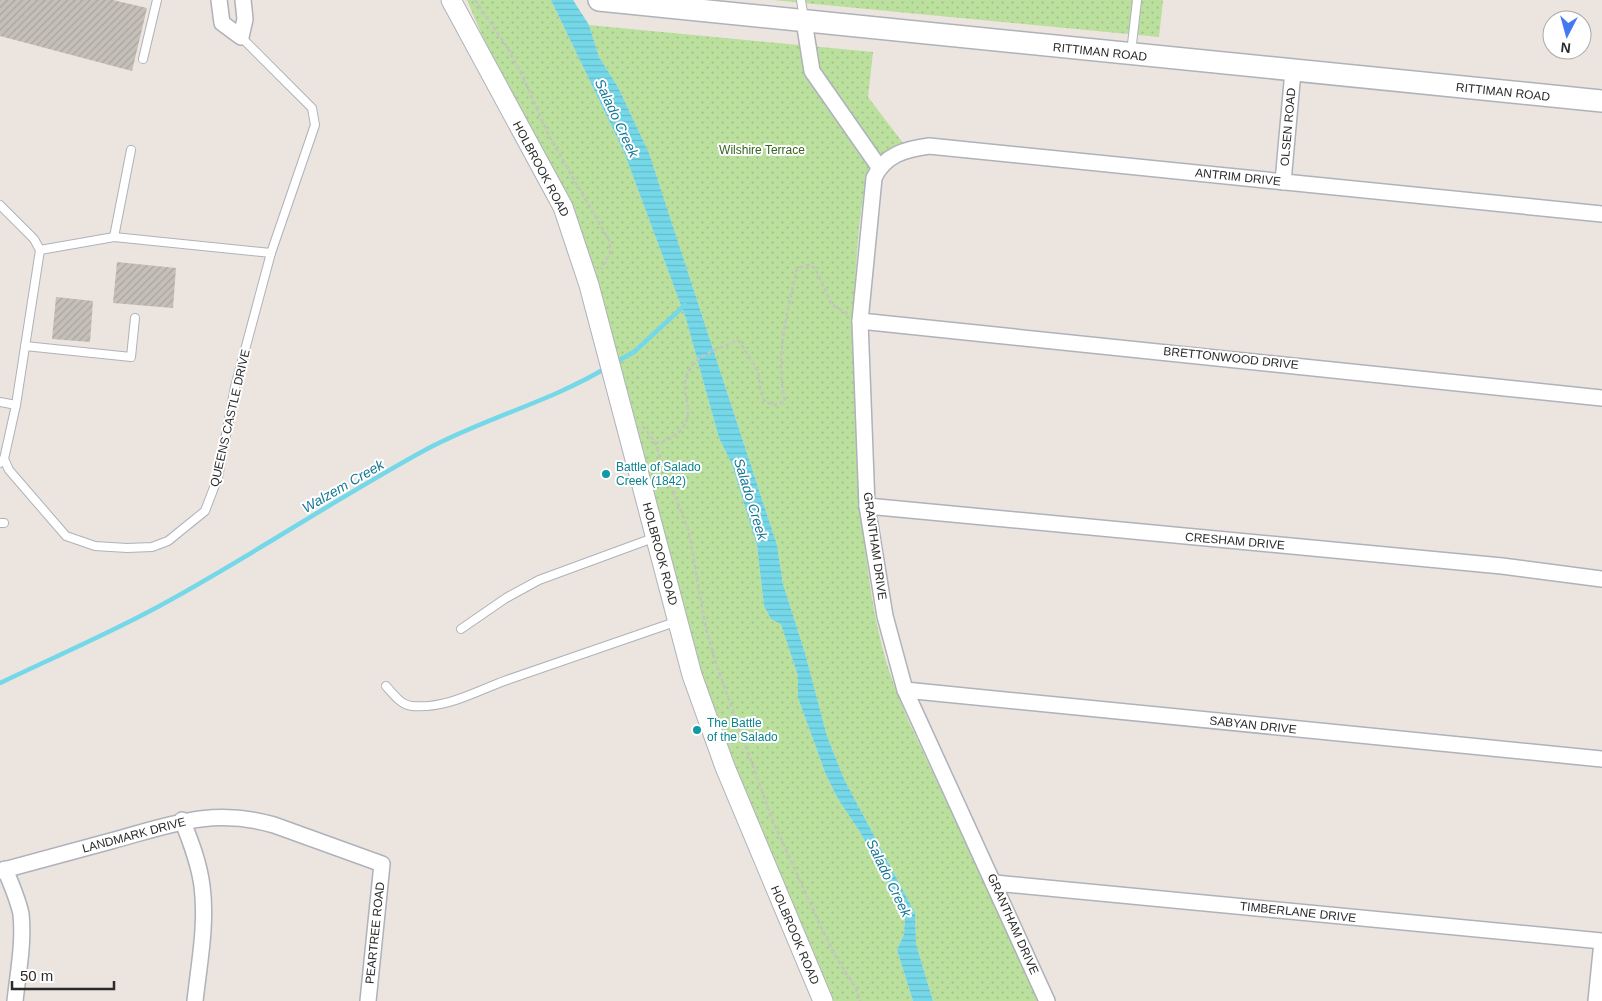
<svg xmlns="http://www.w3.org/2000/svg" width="1602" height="1001" font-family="Arial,sans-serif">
	<defs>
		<pattern id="park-dots" width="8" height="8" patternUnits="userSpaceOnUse" patternTransform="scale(1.25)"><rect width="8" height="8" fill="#bbe09d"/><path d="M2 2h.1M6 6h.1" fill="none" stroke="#a1c087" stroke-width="1.8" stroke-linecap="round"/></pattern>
		<pattern id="water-rules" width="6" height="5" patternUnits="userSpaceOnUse" patternTransform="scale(1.25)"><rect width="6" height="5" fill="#75d8e9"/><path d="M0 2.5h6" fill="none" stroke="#65bac8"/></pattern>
		<pattern id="building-hatch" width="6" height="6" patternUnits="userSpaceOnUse" patternTransform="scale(1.25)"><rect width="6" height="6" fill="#c5bfb9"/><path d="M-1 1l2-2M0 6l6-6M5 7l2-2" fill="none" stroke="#a9a49f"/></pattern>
	</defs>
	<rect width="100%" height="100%" fill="#ece4de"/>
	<g fill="url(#park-dots)">
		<polygon points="467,0 551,0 624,152 686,319 719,438 732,463 757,546 764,606 771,619 781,623 798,676 798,698 826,775 838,799 860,832 905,916 904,934 897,950 913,1001 834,1001 731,756 706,688 592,265 501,80"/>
		<polygon points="773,0 1163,0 1159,37"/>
		<path d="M589 25 873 52 868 97 903 143 870 161C852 242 853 327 856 409 859 487 863 566 881 642 887 669 898 695 908 720L1040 1001H933L916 944 915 913 844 779 827 736 805 653 783 584 777 545 649 153 618 87 599 57Z"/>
	</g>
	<polygon fill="url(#water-rules)" points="551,0 573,0 589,25 599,57 618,87 649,153 777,545 783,584 805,653 827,736 844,779 915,913 916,944 933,1001 913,1001 897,950 904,934 905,916 860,832 838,799 826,775 798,698 798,676 781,624 771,619 764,606 757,546 732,464 719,438 686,319 624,152"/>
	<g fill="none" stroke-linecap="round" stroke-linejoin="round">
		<g stroke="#75d8e9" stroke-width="4.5">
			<polyline points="614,363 634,352 685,305"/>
			<path d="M0 683C50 659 101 637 150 611 244 561 333 500 427 449 485 418 549 402 606 368"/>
		</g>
	</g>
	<g fill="url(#building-hatch)">
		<polygon points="0,0 113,0 147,8 132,71 0,36"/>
		<polygon points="117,262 176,268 173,308 113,303"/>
		<polygon points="56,297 93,301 90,342 52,339"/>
	</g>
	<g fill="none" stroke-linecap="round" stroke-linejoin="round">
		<g stroke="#aeb2bb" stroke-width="10">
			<g id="service">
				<polyline points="801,0 804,19"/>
				<polyline points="1131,53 1137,0"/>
				<polyline points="143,59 157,0"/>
				<polyline points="0,205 34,239 40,250 16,405 4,459 0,463"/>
				<polyline points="114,237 131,150"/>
				<polyline points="40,250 114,237 271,253"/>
				<polyline points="25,346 131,357 135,318"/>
				<polyline points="0,402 16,405"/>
				<polyline points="4,459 9,470 66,536 95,546 127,548 152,547 168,541 205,511 218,477 235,387 271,253 315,125 312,108 241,37"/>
				<polyline points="0,523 4,523"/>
				<polyline points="461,629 506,598 539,580 656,537"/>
				<path d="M386 686C393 694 401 705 412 706 447 709 476 691 507 680 564 660 621 641 678 621"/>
			</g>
		</g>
		<g stroke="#aeb2bb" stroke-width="18">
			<g id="minor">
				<polyline points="219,0 222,23 241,37 245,19 243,0"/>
				<polyline points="804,21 812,71 879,167"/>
				<polyline points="1283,182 1293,71"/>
				<polyline points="860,321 1602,398"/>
				<polyline points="867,506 1502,566 1602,579"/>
				<polyline points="905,690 1602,759"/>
				<path d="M182 820C191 842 199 863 202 886 207 924 199 964 195 1001"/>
				<path d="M5 869C11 884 18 899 21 914 24 943 18 973 15 1001"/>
				<path d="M0 871C37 861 74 851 111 841 170 825 212 807 274 825L382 864 368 1001"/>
				<polyline points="995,883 1602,941"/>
				<path d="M1047 1001 905 690 885 616 867 506 860 321 874 178C884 155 906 149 929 146L1602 214"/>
				<polyline points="1596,1001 1602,942"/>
			</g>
		</g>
		<g stroke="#aeb2bb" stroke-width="21">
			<polyline id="tertiary" points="451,0 563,207 589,285 692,675 725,767 823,1001"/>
		</g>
		<g stroke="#aeb2bb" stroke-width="24">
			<polyline id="secondary" points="599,0 1602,101"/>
		</g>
		<g stroke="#c4c4c4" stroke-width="2.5" stroke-dasharray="4 2.5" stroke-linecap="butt">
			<polyline points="475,0 507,47 523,77 549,136 610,242 610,254 601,269"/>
			<polyline points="643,426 655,443 689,532 705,624 715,661 772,819 822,929 837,959 856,988 860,1001"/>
			<path d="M655 443C671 441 688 430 688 411 687 393 680 384 691 367 700 354 721 348 734 342L739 341 758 371 761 393 765 402 775 405 785 401C774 358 788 310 797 268L809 265 815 268 832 305 848 314"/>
		</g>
		<use href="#service" stroke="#fff" stroke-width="8"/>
		<use href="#minor" stroke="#fff" stroke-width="15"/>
		<use href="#tertiary" stroke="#fff" stroke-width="19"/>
		<use href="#secondary" stroke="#fff" stroke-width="21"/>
	</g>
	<g fill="#0f9aa8" stroke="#fff" stroke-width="2">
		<circle cx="606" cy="474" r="5"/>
		<circle cx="697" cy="730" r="5"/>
	</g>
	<g text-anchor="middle" stroke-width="4" stroke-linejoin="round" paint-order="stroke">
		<g font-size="12" fill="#2b2b2b" stroke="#fff">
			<text transform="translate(1100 52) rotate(6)" y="4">RITTIMAN ROAD</text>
			<text transform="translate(1503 92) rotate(6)" y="4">RITTIMAN ROAD</text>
			<text transform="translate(1288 127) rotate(-85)" y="4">OLSEN ROAD</text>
			<text transform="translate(541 169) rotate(62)" y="4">HOLBROOK ROAD</text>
			<text transform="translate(1238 177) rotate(6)" y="4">ANTRIM DRIVE</text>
			<text transform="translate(1231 358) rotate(6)" y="4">BRETTONWOOD DRIVE</text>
			<text transform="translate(230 418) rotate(-77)" y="4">QUEENS CASTLE DRIVE</text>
			<text transform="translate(1235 541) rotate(5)" y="4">CRESHAM DRIVE</text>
			<text transform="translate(875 546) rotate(82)" y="4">GRANTHAM DRIVE</text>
			<text transform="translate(660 554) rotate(75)" y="4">HOLBROOK ROAD</text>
			<text transform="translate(1253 725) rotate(6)" y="4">SABYAN DRIVE</text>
			<text transform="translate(134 835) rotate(-15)" y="4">LANDMARK DRIVE</text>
			<text transform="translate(1298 912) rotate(6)" y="4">TIMBERLANE DRIVE</text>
			<text transform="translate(1013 924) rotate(66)" y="4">GRANTHAM DRIVE</text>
			<text transform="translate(375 933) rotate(-84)" y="4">PEARTREE ROAD</text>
			<text transform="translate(795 935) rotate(67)" y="4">HOLBROOK ROAD</text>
		</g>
		<g font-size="12" fill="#35651e" stroke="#fff">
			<text x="762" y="154">Wilshire Terrace</text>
		</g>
		<g font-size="12" fill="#0d838f" stroke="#fff" text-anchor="start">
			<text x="616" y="471">Battle of Salado<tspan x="616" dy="14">Creek (1842)</tspan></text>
			<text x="707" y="727">The Battle<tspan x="707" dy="14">of the Salado</tspan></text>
		</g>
		<g font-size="14" font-style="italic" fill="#147896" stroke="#fff">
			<text transform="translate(617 118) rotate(65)" y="5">Salado Creek</text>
			<text transform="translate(343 486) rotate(-30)" y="5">Walzem Creek</text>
			<text transform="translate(751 499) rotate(73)" y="5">Salado Creek</text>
			<text transform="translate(889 878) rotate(64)" y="5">Salado Creek</text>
		</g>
	</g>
	<g transform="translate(1567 35) rotate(186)"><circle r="24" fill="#ffffff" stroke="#aaaaaa"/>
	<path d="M0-4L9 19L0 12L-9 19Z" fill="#4579f1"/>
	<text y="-8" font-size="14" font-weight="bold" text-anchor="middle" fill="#2b2b2b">N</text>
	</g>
	<path d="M12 981v8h102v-8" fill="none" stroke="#2b2b2b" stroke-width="2.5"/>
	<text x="20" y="981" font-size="15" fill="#2b2b2b" stroke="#ffffff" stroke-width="4" paint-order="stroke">50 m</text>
</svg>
